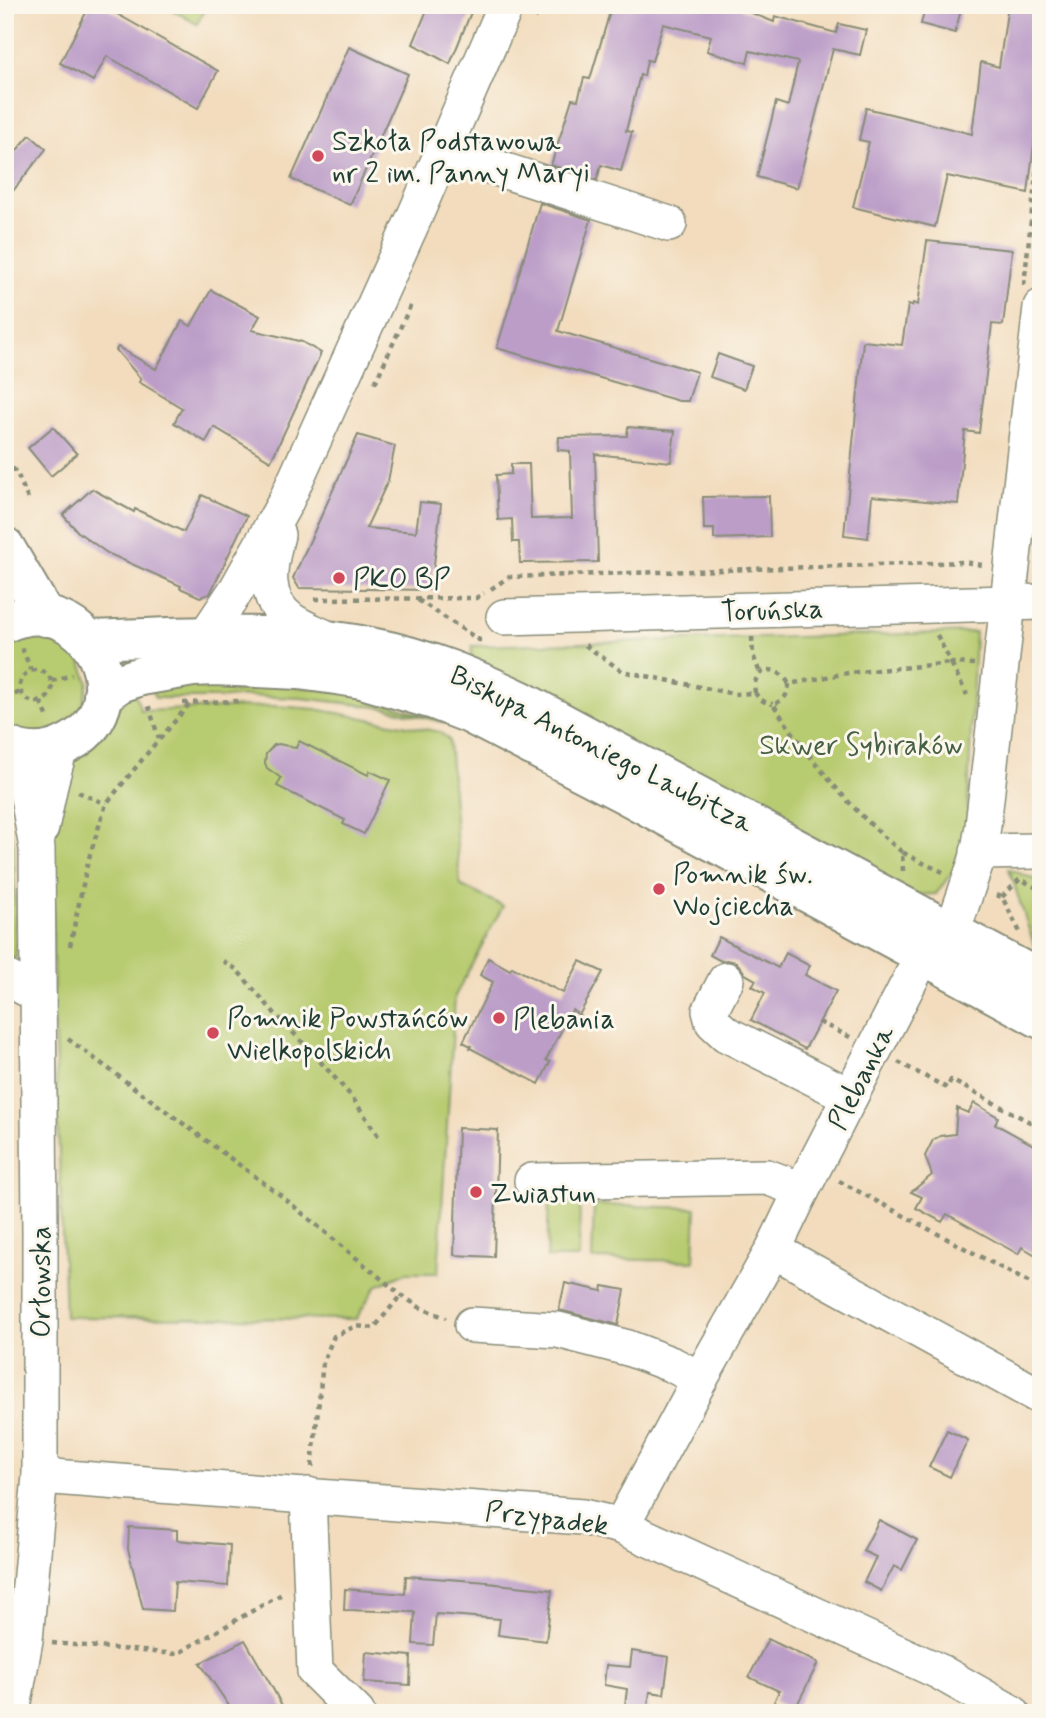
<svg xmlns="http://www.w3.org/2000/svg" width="1046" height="1718" font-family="Mynerve,sans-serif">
	<rect width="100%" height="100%" fill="#fbf7ec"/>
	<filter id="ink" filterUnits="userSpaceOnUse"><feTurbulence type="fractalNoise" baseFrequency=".0143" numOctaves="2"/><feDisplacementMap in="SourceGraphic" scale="14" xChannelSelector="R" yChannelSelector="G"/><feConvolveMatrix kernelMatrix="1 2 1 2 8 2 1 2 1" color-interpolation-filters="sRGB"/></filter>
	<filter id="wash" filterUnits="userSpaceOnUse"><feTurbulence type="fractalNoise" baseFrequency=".00686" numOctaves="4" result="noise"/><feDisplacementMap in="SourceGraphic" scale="28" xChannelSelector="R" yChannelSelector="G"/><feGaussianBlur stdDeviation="1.57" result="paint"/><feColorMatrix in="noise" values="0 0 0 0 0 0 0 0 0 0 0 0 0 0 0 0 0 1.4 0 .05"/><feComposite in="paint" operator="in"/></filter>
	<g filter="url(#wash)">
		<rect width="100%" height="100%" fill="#f2dcbd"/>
		<g fill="#b7cb6f" stroke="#6b8452" stroke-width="2">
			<polygon points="164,5 207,5 197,24"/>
			<polygon points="975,632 967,824 955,868 936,894 915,895 471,661 472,646"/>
			<polygon points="30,635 44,635 57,639 79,656 88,682 82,709 52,733 20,734 5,725 5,645 18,638"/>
			<polygon points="184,676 352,692 454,725 387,708 301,698 247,696 226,698 155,698 150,684"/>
			<polygon points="134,690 141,711 275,706 315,709 440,732 449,740 460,885 503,906 455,996 438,1273 406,1273 376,1286 356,1319 65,1317 54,1015 51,841 71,756"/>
			<polygon points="5,809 14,845 16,958 5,960"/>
			<polygon points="1009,869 1041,882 1041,964 1040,963"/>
			<polygon points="549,1195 580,1196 579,1258 547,1258"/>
			<polygon points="594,1205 696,1208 694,1261 592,1259"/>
		</g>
		<g id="blocks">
			<g fill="#bb9dc8">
				<polygon points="90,5 101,5 218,71 198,108 107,56 93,81 60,63"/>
				<polygon points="429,5 474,5 450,64 413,44"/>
				<polygon points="612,5 731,5 774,22 775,16 836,33 839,24 866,30 860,55 833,49 797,188 757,177 776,102 788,106 798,62 750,51 747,63 707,51 711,36 663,24 652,61 647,60 644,76 640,75 626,131 632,132 621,171 601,165 597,180 551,165 572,99 578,100 584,78 590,79"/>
				<polygon points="926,5 944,5 961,10 955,33 921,24"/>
				<polygon points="1008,5 1041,5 1041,87 1028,193 947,176 935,227 853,207 869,142 859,140 866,108 972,134 981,62 999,67"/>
				<polygon points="349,47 408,74 350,205 291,179"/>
				<polygon points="30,135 46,149 5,201 5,164"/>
				<polygon points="540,203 591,220 558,331 697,372 688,401 679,401 497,348"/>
				<polygon points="927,241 1012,250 1003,325 992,324 979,433 965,431 958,504 872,496 868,538 844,535 863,341 902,345 908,305 912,306 913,303 918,305"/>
				<polygon points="211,290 260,316 252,330 291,339 302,342 321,353 271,461 214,427 206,442 174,423 182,408 139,382 141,379 116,350 118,347 156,369 182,321 191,326"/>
				<polygon points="718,354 752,366 744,389 710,377"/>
				<polygon points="53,427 77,454 51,476 28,448"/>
				<polygon points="628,427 675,431 671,462 595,454 598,562 520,563 519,542 513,542 512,519 498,520 496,475 511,474 511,464 529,464 531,519 572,518 570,451 558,450 559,437 627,436"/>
				<polygon points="358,435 395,446 388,481 366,528 416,532 420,502 441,504 431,590 299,588 293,578"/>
				<polygon points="92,489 134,512 135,509 184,532 202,495 247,516 210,594 200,597 180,588 181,586 107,553 78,532 63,515"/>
				<polygon points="769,496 770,537 714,539 714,529 704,529 703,497"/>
				<polygon points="299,741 368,775 370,771 390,780 364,834 343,824 345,820 277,786 281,778 267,768 265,763 266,754 274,745 279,744 296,748"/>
				<polygon points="719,937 778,968 786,953 810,966 805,975 836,991 805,1049 751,1020 765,993 752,986 756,980 745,974 742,969 736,962 726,960 721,961 710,955"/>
				<polygon points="488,958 510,970 512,967 563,993 580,961 603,972 579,1015 572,1010 546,1060 550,1062 539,1084 470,1048 471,1046 463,1042 493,982 480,975"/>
				<polygon points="974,1103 998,1117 995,1124 1041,1149 1041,1258 1022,1247 1018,1254 947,1214 942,1222 916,1208 922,1197 911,1192 932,1175 925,1156 933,1140 940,1136 955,1134 957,1108 968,1113"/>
				<polygon points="458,1128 498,1130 494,1257 454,1255"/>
				<polygon points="565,1283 602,1291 603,1286 625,1290 618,1325 559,1310"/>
				<polygon points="947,1430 968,1440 950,1477 929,1467"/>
				<polygon points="879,1520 917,1540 902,1570 894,1566 881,1591 864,1582 876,1557 863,1551"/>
				<polygon points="129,1527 177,1530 177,1540 230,1545 228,1586 175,1582 173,1611 143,1609 128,1549"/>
				<polygon points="406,1576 488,1582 488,1583 552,1590 546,1641 498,1635 500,1619 436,1614 433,1645 413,1644 415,1612 344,1610 345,1589 405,1594"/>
				<polygon points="768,1639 818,1663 794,1711 774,1702 779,1691 749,1677"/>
				<polygon points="245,1640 272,1687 286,1713 234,1713 200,1663"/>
				<polygon points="632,1651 669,1657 664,1694 650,1692 647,1713 624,1713 627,1689 604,1685 606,1665 630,1667"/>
				<polygon points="366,1652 411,1656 410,1685 364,1682"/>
			</g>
		</g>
	</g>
	<g filter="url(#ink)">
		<use href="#blocks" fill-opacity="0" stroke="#888c78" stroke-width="2"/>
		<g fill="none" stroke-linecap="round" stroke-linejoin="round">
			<g stroke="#888c78" stroke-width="38">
				<g id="minor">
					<polyline points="444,151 669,224"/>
					<path d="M277 535C269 566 261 598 291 620 302 628 317 633 330 640"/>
					<polyline points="504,617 1041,602"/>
					<polyline points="205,637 237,589 286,501 414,218 506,5"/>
					<polyline points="12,748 25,780 37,848 40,1233 40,1476 25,1640 12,1713"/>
					<polyline points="41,828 51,780 60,748"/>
					<polyline points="978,852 1041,851"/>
					<polyline points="5,977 38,995"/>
					<polyline points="726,980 710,1011 713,1022 726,1034 850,1096"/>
					<polyline points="532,1181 767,1177 802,1190"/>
					<polyline points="773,1250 1041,1397"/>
					<polyline points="472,1325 558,1330 628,1348 673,1365 700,1379"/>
					<polyline points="40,1476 583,1517 621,1526 938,1671 1012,1713"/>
					<polyline points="308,1495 315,1671 357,1713"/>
					<polyline points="621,1526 700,1379 773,1250 802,1190 923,955 957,918 978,856 983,826 1041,307"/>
				</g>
			</g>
			<g stroke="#888c78" stroke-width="42">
				<g id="major">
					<polyline points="5,547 46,617"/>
					<path d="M5 623C89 584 147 709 63 746 44 755 24 754 5 745"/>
					<path d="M88 640C179 637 283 629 371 647 424 657 474 678 522 701L1041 980"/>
					<polyline points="103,695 120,683 141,676 193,667 214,666 299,670 329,674 362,679 434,700 470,714 625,794 1041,1019"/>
				</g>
			</g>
			<g stroke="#888c78" stroke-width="4.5" stroke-dasharray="5 5" stroke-linecap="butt">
				<polyline points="535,18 540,5"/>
				<polyline points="1024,285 1041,128"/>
				<polyline points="375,383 412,302"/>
				<polyline points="5,461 17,473 28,499"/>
				<polyline points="491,589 509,577 965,562 982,565"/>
				<polyline points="315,599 476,598 484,593"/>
				<polyline points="418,600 479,640 485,640"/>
				<polyline points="937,635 951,663 974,664"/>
				<polyline points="752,637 753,655 760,673"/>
				<path d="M585 645 622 671 734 694 755 693C760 700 765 703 773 704"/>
				<polyline points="22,648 31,670"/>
				<circle cx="36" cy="686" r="16"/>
				<polyline points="52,681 72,675"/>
				<path d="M755 693C751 667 777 662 789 684"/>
				<polyline points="5,697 21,692"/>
				<polyline points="41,702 49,720"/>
				<polyline points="183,703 241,701"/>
				<polyline points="160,739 190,703"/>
				<polyline points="78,792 106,804"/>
				<path d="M902 852C851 811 809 758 773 704 784 701 788 695 789 684L848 673 951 663 967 695"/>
				<polyline points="903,871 902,852 921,862 943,872"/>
				<polyline points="996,895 1002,897 1021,934"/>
				<polyline points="1002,897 1020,879 1041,890"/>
				<polyline points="70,946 88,861 106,804 159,739 148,704"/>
				<polyline points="223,961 236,969 278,1017 310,1050 352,1097 379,1137"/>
				<polyline points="819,1022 850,1037"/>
				<polyline points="68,1039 279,1194 401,1295 419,1307 446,1318"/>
				<polyline points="898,1062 947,1088 951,1080 1041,1128"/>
				<polyline points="839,1181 1041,1289"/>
				<polyline points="312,1467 323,1362 334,1336 356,1326 374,1328 401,1295"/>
				<polyline points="52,1643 177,1654 282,1594"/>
			</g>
			<use href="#minor" stroke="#fff" stroke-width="35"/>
			<use href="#major" stroke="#fff" stroke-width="38"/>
		</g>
	</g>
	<g fill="#d1495b" stroke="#fbf7ec" stroke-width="2.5">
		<circle cx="318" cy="156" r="7"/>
		<circle cx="339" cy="578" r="7"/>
		<circle cx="659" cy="889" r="7"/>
		<circle cx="499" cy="1018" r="7"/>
		<circle cx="213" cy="1033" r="7"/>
		<circle cx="476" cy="1192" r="7"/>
	</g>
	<g text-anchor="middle" stroke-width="6" stroke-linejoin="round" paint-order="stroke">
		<g font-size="28" fill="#1f3d34" stroke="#fbf7ec" text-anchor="start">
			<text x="332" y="150">Szkoła Podstawowa<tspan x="332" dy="32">nr 2 im. Panny Maryi</tspan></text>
			<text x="353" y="588">PKO BP</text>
			<text x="673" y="883">Pomnik św.<tspan x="673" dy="32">Wojciecha</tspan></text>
			<text x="227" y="1027">Pomnik Powstańców<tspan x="227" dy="32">Wielkopolskich</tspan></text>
			<text x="513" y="1028">Plebania</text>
			<text x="490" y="1202">Zwiastun</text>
		</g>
		<g font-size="28" fill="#1f3d34" stroke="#fbf7ec">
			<text transform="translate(772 609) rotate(-2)" y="10">Toruńska</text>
			<text transform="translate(602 748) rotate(27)" y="10">Biskupa Antoniego Laubitza</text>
			<text transform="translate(860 1077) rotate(-63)" y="10">Plebanka</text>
			<text transform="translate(40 1282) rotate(-90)" y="10">Orłowska</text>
			<text transform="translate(547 1517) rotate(7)" y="10">Przypadek</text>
		</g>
		<g font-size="28" fill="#456043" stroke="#fbf7ec">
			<text x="861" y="754">Skwer Sybiraków</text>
		</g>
	</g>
	<rect width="1046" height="1718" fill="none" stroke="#fbf7ec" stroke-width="28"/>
</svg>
